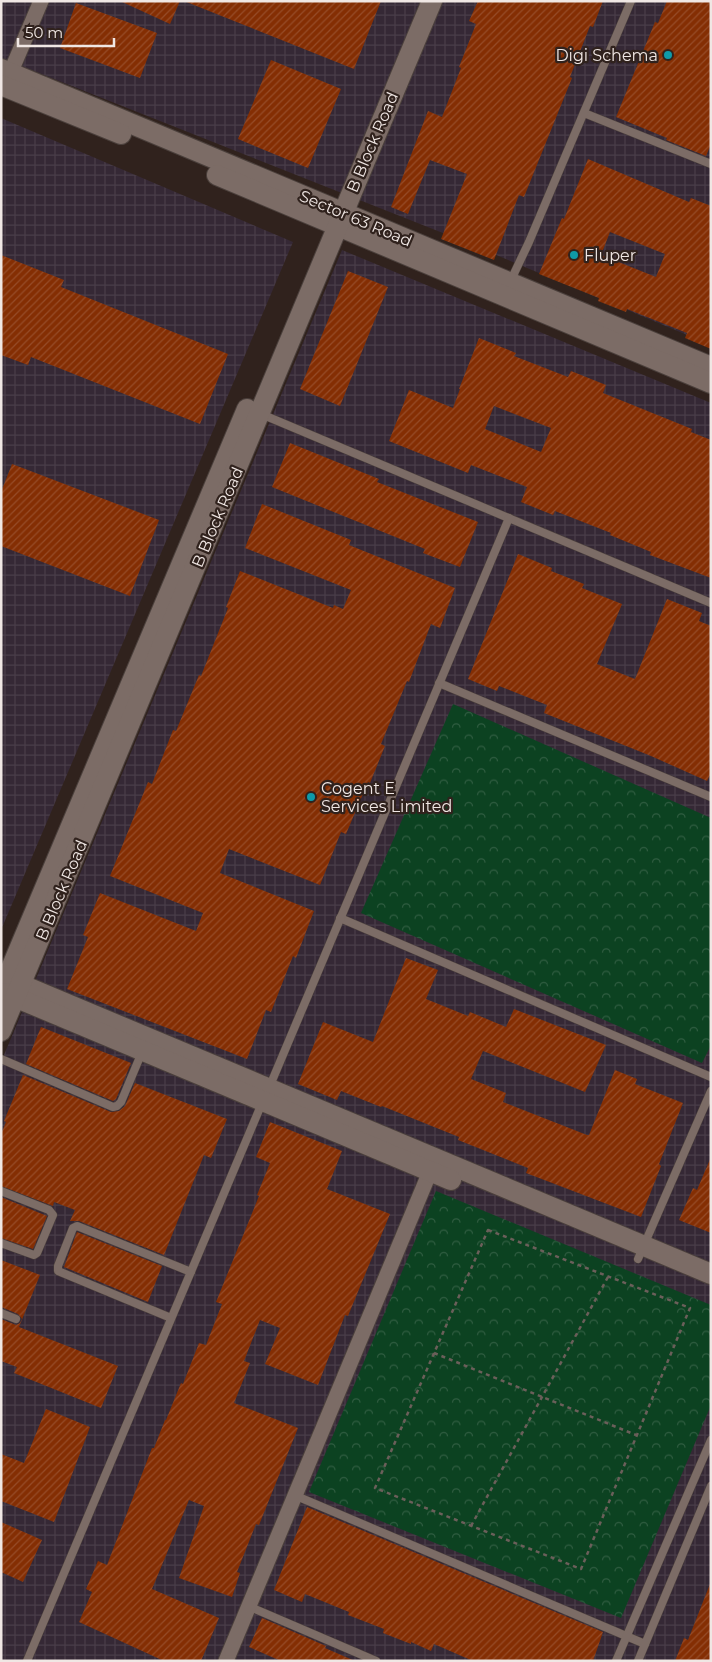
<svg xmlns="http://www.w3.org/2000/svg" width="712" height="1662" font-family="Montserrat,sans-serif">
	<defs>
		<pattern id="industrial-grid" width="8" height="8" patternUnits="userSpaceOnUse" patternTransform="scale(1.25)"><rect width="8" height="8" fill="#352835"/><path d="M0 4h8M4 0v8" fill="none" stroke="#493d48"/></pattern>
		<pattern id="forest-crowns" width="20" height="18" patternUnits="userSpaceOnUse" patternTransform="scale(1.25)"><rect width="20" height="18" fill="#0c4221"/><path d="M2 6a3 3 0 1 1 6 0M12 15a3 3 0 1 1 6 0" fill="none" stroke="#305d41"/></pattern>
		<pattern id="building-hatch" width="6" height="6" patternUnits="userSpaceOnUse" patternTransform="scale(1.25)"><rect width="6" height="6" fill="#842e03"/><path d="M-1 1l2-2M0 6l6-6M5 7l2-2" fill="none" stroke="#964c28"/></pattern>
	</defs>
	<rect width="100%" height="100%" fill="#30221d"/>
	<g fill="url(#industrial-grid)">
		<polygon points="1,1 711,1 711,345 458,239 1,58"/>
		<polygon points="1,118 293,242 1,930"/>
		<polygon points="342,250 711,403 711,1661 1,1661 1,1062"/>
	</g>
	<g fill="url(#forest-crowns)">
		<polygon points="453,704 711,818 711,1045 702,1063 361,913"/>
		<polygon points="436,1191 711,1305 711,1405 621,1618 309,1492"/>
	</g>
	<g fill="url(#building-hatch)" fill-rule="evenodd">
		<polygon points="120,1 180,1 170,24"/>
		<polygon points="184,1 381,1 354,69"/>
		<polygon points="478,1 603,1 593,27 590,26 570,77 572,78 524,197 519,195 494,260 441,239 467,174 430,160 408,214 391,207 428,111 442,117 461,68 459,67 476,24 469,21"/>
		<polygon points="667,1 711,1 711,144 706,156 666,140 667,138 616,117 655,22 658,23"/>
		<polygon points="76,3 157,33 140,78 60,48"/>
		<polygon points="271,60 341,89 308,168 238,139"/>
		<path d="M588 159 689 202 691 198 711 206V349L685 338 687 333 627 309 626 312 598 301 599 298 539 274 562 218 564 219ZM610 232 665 254 656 277 601 255Z"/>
		<polygon points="1,255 64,280 61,287 228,354 200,424 31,357 28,365 1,355"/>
		<polygon points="348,271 388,287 340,406 300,389"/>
		<path d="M479 338 516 353 514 356 568 377 571 371 606 385 603 393 692 429 691 432 711 440V578L650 555 651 552 610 535 611 533 555 511 553 515 521 502 527 487 471 465 468 473 389 441 409 390 453 408 460 389H459ZM494 406 551 428 541 452 485 429Z"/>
		<polygon points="290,443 379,479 377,482 478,522 460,567 423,553 425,549 272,487"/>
		<polygon points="12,464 159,520 130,596 1,546 1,492"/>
		<polygon points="262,504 351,540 349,545 455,588 440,628 431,624 409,682 407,681 381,744 385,746 370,783 368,782 346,834 341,832 320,885 229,849 220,873 314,911 296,958 293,956 271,1012 266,1010 247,1059 67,989 88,937 83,935 100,893 196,931 203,913 110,876 148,782 152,784 173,730 176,731 199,675 201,676 228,608 226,607 240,571 333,608 334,605 343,609 351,590 245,548"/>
		<polygon points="518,554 552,568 551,571 584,584 582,588 622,604 597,664 635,679 667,599 702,613 699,621 711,626 711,773 707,781 651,756 544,713 547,705 499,686 497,691 468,679"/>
		<polygon points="406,958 438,970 426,999 468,1016 470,1012 506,1027 514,1009 606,1045 585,1092 483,1051 471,1079 506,1093 503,1102 587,1135 589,1135 615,1070 637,1079 635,1084 683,1103 659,1164 661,1166 641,1217 526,1173 528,1168 458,1140 459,1137 382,1106 381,1107 341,1091 337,1100 298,1084 323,1022 373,1042"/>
		<polygon points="41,1027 131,1063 116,1099 113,1101 26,1064"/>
		<polygon points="23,1075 111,1112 119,1111 125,1106 135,1083 227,1119 211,1158 204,1155 164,1255 79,1221 70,1221 75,1210 54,1202 53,1206 1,1186 1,1134 6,1122 4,1121"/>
		<polygon points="270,1122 342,1151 327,1189 390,1214 348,1316 345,1315 318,1385 265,1364 280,1328 260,1320 244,1361 250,1363 234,1403 298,1428 259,1525 256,1524 237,1572 240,1573 232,1597 179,1578 204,1506 189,1500 152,1589 219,1618 201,1661 164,1661 79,1622 92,1592 86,1589 98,1561 107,1565 152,1448 154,1448 165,1420 166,1420 181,1383 183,1384 199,1343 206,1345 222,1304 216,1302 259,1196 257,1195 270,1163 256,1157"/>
		<polygon points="711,1157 711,1233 679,1220 693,1188 697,1190"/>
		<polygon points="1,1197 47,1216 33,1249 1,1238"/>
		<polygon points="77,1232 162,1266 148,1302 64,1267"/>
		<polygon points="1,1260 40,1275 19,1327 118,1366 101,1408 14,1373 17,1367 1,1361 1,1319 16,1325 20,1323 22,1319 18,1314 1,1307"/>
		<polygon points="46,1409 90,1427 54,1522 1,1501 1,1454 24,1463"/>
		<polygon points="307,1507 603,1632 593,1661 473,1661 434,1644 431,1651 411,1642 411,1644 383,1633 384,1629 348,1615 349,1612 305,1594 302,1602 274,1590"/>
		<polygon points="1,1522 42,1540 23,1582 1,1572"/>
		<polygon points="710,1584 711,1661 675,1661 684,1638 688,1640"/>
		<polygon points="262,1618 326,1646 325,1648 355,1661 281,1661 249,1647"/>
	</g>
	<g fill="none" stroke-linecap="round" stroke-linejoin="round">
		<g stroke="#4b403c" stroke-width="9">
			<g id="lane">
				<polyline points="584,113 711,164"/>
				<polyline points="510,282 529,242 631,1"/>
				<polyline points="261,414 711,603"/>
				<polyline points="439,683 711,797"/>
				<polyline points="340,918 711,1077"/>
				<polyline points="1,1059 113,1107 117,1106 121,1102 142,1052"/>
				<polyline points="269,1088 509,518"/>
				<polyline points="1,1191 49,1210 53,1215 37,1253 34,1255 1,1243"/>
				<polyline points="638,1259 711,1091"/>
				<polyline points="1,1313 16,1319"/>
				<polyline points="171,1318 58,1271 58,1266 73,1228 77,1226 191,1272"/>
				<polyline points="294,1495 645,1644"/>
				<polyline points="248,1606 376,1661"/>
				<polyline points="27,1661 262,1103"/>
				<polyline points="616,1661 711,1440"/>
				<polyline points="638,1661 711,1486"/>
			</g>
		</g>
		<g stroke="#4b403c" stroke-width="17">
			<g id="street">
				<polyline points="6,83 41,1"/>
				<polyline points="226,1661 434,1162"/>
			</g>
		</g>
		<g stroke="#4b403c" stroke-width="22">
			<g id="secondary">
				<polyline points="1,69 711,367"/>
				<polyline points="1,85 121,134"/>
				<polyline points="217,175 711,383"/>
				<polyline points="10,980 711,1274"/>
				<polyline points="1,992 247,409"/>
				<polyline points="5,993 451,1180"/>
				<polyline points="1,1031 432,1"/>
			</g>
		</g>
		<g stroke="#6b5f5a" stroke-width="2.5" stroke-dasharray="4 4" stroke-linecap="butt">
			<polygon points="488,1230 690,1308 581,1569 375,1488"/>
			<polyline points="434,1353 636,1435"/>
			<polyline points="471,1526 608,1277"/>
		</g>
		<use href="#lane" stroke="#7c6c66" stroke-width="8"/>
		<use href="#street" stroke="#7c6c66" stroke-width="15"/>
		<use href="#secondary" stroke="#7c6c66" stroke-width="20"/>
	</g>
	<g fill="#0f9aa8" stroke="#30221d" stroke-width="2">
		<circle cx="668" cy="55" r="5"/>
		<circle cx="574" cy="255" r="5"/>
		<circle cx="311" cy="797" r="5"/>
	</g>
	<g text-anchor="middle" stroke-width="4.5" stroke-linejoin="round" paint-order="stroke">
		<g font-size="16" fill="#f0e7e4" stroke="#30221d" text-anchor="start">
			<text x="658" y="61" text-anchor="end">Digi Schema</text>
			<text x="584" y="261">Fluper</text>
			<text x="321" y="794">Cogent E<tspan x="321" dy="18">Services Limited</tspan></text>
		</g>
		<g font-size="16" fill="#f0e7e4" stroke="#30221d">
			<text transform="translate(372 142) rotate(-67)" y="6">B Block Road</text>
			<text transform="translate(356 218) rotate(23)" y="6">Sector 63 Road</text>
			<text transform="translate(217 517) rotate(-67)" y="6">B Block Road</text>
			<text transform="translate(61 890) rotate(-67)" y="6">B Block Road</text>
		</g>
	</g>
	<rect width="712" height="1662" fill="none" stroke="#f0e7e4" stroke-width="5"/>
	<path d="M18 38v8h96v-8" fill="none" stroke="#f0e7e4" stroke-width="2.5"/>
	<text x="25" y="38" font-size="15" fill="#f0e7e4" stroke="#30221d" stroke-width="4" paint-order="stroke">50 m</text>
</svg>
